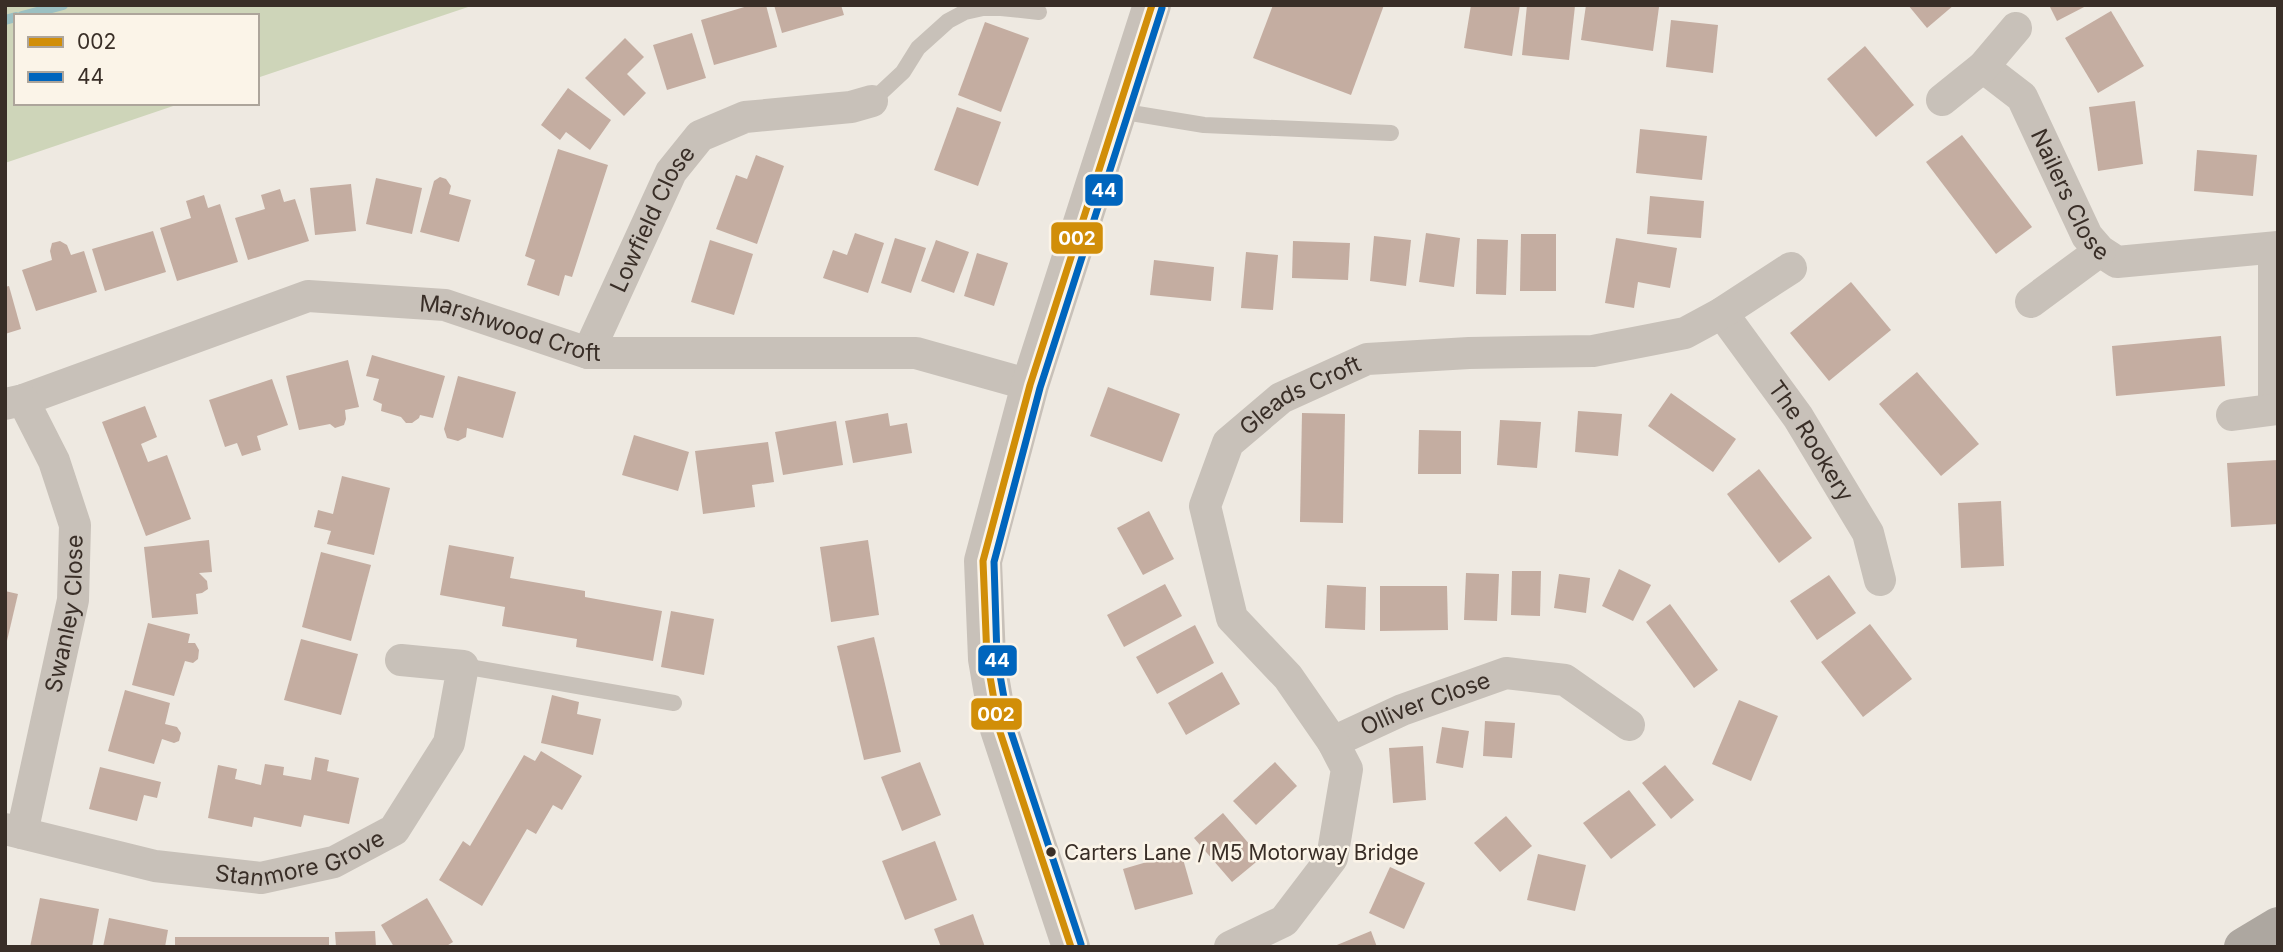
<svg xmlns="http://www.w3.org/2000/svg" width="2283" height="952" font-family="Inter,sans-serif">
	<rect width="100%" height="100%" fill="#eee9e1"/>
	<polygon fill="#ced5b9" points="5,5 474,5 257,78 257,16 16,16 16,103 182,103 5,163"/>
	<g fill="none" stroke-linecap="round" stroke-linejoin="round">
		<g stroke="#9bc0c2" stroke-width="10">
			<polyline points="22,16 63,5"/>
			<polyline points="5,20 16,17"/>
		</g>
	</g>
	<g fill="#c4ada1">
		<polygon points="751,5 766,5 777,47 714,65 701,20"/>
		<polygon points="774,5 841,5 844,15 782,33"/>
		<polygon points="1273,5 1384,5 1351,95 1253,58"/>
		<polygon points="1471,5 1520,5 1512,56 1464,48"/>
		<polygon points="1527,5 1575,6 1569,60 1522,55"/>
		<polygon points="1586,5 1659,7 1653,51 1581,40"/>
		<polygon points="1908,5 1954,5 1927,28"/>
		<polygon points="2049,5 2088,5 2057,21"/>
		<polygon points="2111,11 2144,66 2098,93 2065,38"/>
		<polygon points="1671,20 1718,25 1713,73 1666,67"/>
		<polygon points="985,22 1029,38 1001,112 958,95"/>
		<polygon points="692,33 706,78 667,90 653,45"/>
		<polygon points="625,38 644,57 627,74 646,93 624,116 585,78"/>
		<polygon points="1865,46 1914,105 1876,137 1827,79"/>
		<polygon points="568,88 611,120 590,150 566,132 560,140 541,125"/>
		<polygon points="2135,101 2143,164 2098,171 2089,107"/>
		<polygon points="957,107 1001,122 978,186 934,170"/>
		<polygon points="1640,129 1707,136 1702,180 1636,173"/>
		<polygon points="1962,135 2032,227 1996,254 1926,162"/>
		<polygon points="558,149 608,165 572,277 565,275 559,296 527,285 535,260 525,256"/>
		<polygon points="2197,150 2257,155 2253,196 2194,191"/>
		<polygon points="756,155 784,166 757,244 716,229 736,175 747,179"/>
		<polygon points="440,177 446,179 451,186 449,194 471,200 459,242 420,232 434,181"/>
		<polygon points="376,178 422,188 412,234 366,224"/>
		<polygon points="351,184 356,231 315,235 310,188"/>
		<polygon points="280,189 284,202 295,199 309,241 248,260 235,218 265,209 261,195"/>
		<polygon points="204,195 208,208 220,204 238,262 177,281 160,228 191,218 186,201"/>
		<polygon points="1650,196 1704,201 1701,238 1647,234"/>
		<polygon points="153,231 166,272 105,291 92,249"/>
		<polygon points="855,233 884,243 868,293 823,278 833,250 847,255"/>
		<polygon points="1426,233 1460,238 1454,287 1419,282"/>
		<polygon points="1521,234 1556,234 1556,291 1520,291"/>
		<polygon points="1374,236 1411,240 1406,286 1370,281"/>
		<polygon points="895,238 926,248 911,293 881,283"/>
		<polygon points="1616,238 1677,248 1670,288 1638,282 1634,308 1605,303"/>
		<polygon points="1477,239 1508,240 1506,295 1476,294"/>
		<polygon points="710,240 753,254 734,315 691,302"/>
		<polygon points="936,240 969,252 954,293 921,281"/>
		<polygon points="60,241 67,245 71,255 84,251 97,292 36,311 22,270 52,260 50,251 52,243"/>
		<polygon points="1293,241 1350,243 1348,280 1292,278"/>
		<polygon points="1246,252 1278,255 1273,310 1241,308"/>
		<polygon points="977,253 1008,263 994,306 964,296"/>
		<polygon points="1154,260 1214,267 1211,301 1150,295"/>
		<polygon points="1851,282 1891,330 1829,381 1790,333"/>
		<polygon points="9,286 21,329 5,334 5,287"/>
		<polygon points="2221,336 2225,386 2116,396 2112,346"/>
		<polygon points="372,355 445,376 433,418 420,415 419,418 412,423 406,423 401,417 381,411 382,404 373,400 379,379 366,376"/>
		<polygon points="348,360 359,407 345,410 346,419 344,425 335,428 330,424 299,430 286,376"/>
		<polygon points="1917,372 1979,444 1941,476 1879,404"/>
		<polygon points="458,376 516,392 503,438 467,428 466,437 458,441 447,438 444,429"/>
		<polygon points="272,379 288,425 257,436 261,450 242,456 237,443 225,447 209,400"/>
		<polygon points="1108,387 1180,414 1162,462 1090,436"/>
		<polygon points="1671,393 1736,439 1713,472 1648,426"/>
		<polygon points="145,406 157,437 141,444 148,462 167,455 191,519 146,536 102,422"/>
		<polygon points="1578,411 1622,414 1618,456 1575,452"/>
		<polygon points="888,413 890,426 907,423 912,453 853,463 845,421"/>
		<polygon points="1302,413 1345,414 1343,523 1300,522"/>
		<polygon points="1500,420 1541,422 1537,468 1497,465"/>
		<polygon points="836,421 843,465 783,475 775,432"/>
		<polygon points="1419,430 1461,431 1461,474 1418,474"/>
		<polygon points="634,435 689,452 678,491 622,475"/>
		<polygon points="768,442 774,482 752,485 755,507 703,514 695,451"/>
		<polygon points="2278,460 2278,524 2231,527 2227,463"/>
		<polygon points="1759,469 1812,538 1779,563 1727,494"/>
		<polygon points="342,476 390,488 374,555 327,544 331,531 314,527 318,510 333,514"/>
		<polygon points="2001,501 2004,566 1961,568 1958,503"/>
		<polygon points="1149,511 1174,559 1143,575 1117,528"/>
		<polygon points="209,540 212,572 199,573 207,581 208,589 202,593 196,594 198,614 152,618 144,547"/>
		<polygon points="868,540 879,615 831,622 820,547"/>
		<polygon points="449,545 514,557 510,578 585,591 585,597 662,611 653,661 576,647 577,639 502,626 505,607 440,595"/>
		<polygon points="321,552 371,565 351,641 302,627"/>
		<polygon points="1619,569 1651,585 1633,621 1602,606"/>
		<polygon points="1512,571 1541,571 1540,616 1511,615"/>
		<polygon points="1466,573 1499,574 1497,621 1464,620"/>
		<polygon points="1559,574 1590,578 1586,613 1554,608"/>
		<polygon points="1829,575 1856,613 1817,640 1790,601"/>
		<polygon points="1165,584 1182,616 1124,647 1107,615"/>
		<polygon points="1327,585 1366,587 1365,630 1325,628"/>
		<polygon points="1380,586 1447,586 1448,630 1380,631"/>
		<polygon points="5,591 18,594 6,645 5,645"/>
		<polygon points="1670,604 1718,670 1694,688 1646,622"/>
		<polygon points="671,611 714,619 704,675 661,667"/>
		<polygon points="148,623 190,634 188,643 195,643 199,650 198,659 193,663 185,661 174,696 132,685"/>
		<polygon points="1870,624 1912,679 1863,717 1821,662"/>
		<polygon points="1195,625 1214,663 1157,694 1136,657"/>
		<polygon points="874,637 901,752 864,760 837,646"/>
		<polygon points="301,639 358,654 341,715 284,700"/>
		<polygon points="1222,672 1240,704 1186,735 1168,703"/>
		<polygon points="125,690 170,703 165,724 177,727 181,733 179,741 174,743 162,739 154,764 108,751"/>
		<polygon points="552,695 579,702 577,714 601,719 593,755 541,743"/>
		<polygon points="1739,700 1778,716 1751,781 1712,764"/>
		<polygon points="1485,721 1515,723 1512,758 1483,756"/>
		<polygon points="1442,727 1469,731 1463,768 1436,763"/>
		<polygon points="1423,746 1426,800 1393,803 1389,748"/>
		<polygon points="541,751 582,776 562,810 553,805 536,834 527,829 482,906 439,880 463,841 470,846 524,755 535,761"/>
		<polygon points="315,757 329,760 327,771 359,778 349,824 304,815 301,827 254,817 252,827 208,818 218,765 237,769 235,779 261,785 265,764 284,767 283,775 311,780"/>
		<polygon points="920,762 941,815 902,831 881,777"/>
		<polygon points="1275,762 1297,786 1256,825 1233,801"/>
		<polygon points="1665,765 1694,800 1671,819 1642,783"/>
		<polygon points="100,767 161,782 157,798 144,795 137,821 89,809"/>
		<polygon points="1629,790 1656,825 1611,859 1583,823"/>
		<polygon points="1223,813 1261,858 1232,882 1194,838"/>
		<polygon points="1506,816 1532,846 1500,872 1474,843"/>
		<polygon points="935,841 957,900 905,920 882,861"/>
		<polygon points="1181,852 1193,894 1135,910 1123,869"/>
		<polygon points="1538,854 1586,865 1575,911 1527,900"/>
		<polygon points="1390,867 1425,883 1404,929 1369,913"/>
		<polygon points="40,898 99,909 92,947 30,947"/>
		<polygon points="427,898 453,942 445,947 394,947 381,925"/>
		<polygon points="973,914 985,947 941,947 934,929"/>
		<polygon points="109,918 168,930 165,947 103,947"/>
		<polygon points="375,931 376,947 336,947 335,932"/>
		<polygon points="1371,931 1377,947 1332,947"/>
		<rect x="175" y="937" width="154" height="10"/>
	</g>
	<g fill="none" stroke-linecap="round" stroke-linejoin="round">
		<g stroke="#c8c1b9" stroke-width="16">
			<polyline points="872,101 903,72 918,48 948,21 965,12 983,8 1001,8 1039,12"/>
			<polyline points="1119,111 1204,125 1391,133"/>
			<polyline points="463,666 674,703"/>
		</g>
		<g stroke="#c8c1b9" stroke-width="32">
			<path id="s1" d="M1983 67 2022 97 2087 236 2100 251 2117 262 2278 247"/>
			<polyline points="1942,100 1983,67 2016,28"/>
			<polyline points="2274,248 2274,409"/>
			<polyline points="2031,302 2100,251"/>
			<path id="s2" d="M1722 313 1798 417 1868 533 1880 580"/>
			<path id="s3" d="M588 353 671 172 700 136 745 117 851 107 872 101"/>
			<path id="s4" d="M5 404 23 400 308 296 445 305 588 353H916L1030 385"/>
			<polyline points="2232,415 2278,409"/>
			<path id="s5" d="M1333 742 1402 710 1506 673 1565 680 1629 725"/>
			<path id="s6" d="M5 829 155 866 261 878 334 862 394 830 449 743 463 666 401 660"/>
			<path id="s7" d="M22 833 73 600 75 525 54 461 23 400"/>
			<path id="s8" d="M1230 947 1284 921 1332 858 1347 769 1333 742 1288 677 1232 618 1205 506 1228 443 1281 398 1367 359 1469 353 1593 351 1685 333 1722 313 1791 268"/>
		</g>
		<polyline stroke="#c8c1b9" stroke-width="38" points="1071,947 999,729 987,659 983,561 1030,385 1152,5"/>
		<polyline stroke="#ada7a0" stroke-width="38" points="2243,947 2278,926"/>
		<g stroke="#fbf4e8" stroke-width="12">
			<polyline id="bus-1" points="1071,947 999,729 987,659 983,561 1030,385 1152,5"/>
		</g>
		<g stroke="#fbf4e8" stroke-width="12">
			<polyline id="bus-2" points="1081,944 1009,726 997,658 994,562 1040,388 1162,8"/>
		</g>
		<use href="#bus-1" stroke="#d18e08" stroke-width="7"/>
		<use href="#bus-2" stroke="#0065bd" stroke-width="7"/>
	</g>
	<circle fill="#392e27" stroke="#fbf4e8" stroke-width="2.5" cx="1051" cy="852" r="6"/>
	<g text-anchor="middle" stroke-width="5" stroke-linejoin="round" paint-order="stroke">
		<g font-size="21" fill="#392e27" stroke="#fbf4e8" text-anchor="start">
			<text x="1064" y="860">Carters Lane / M5 Motorway Bridge</text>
		</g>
		<g font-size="23" fill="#392e27" stroke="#fbf4e8">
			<text dy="8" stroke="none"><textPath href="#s1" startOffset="158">Nailers Close</textPath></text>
			<text dy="8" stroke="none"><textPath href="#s3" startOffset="149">Lowfield Close</textPath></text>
			<text dy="8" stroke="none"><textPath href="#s4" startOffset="528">Marshwood Croft</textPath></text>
			<text dy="8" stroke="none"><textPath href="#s8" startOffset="690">Gleads Croft</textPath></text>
			<text dy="8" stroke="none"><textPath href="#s2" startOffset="156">The Rookery</textPath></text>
			<text dy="8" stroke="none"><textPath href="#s7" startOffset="224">Swanley Close</textPath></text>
			<text dy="8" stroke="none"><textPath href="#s5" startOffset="100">Olliver Close</textPath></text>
			<text dy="8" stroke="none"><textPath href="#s6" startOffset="303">Stanmore Grove</textPath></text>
		</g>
	</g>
	<g stroke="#fbf4e8" stroke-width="2.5">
		<rect x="1084" y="173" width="40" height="34" rx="7" fill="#0065bd"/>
		<rect x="1050" y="221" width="54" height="34" rx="7" fill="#d18e08"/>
		<rect x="977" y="644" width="41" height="33" rx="7" fill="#0065bd"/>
		<rect x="970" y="697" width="53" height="34" rx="7" fill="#d18e08"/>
	</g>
	<g font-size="19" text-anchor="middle" font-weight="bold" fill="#fff">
		<text x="1104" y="197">44</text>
		<text x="1077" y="245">002</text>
		<text x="997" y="667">44</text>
		<text x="996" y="721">002</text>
	</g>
	<rect width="2283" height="952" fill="none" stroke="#392e27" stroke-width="14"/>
	<rect x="14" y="14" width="245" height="91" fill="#fbf4e8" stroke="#ada59b" stroke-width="2"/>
	<rect x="28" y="37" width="35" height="10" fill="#d18e08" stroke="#ada59b" stroke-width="2"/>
	<text x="77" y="49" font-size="21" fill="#392e27">002</text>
	<rect x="28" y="72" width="35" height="10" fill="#0065bd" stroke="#ada59b" stroke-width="2"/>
	<text x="77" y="84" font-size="21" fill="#392e27">44</text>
</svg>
